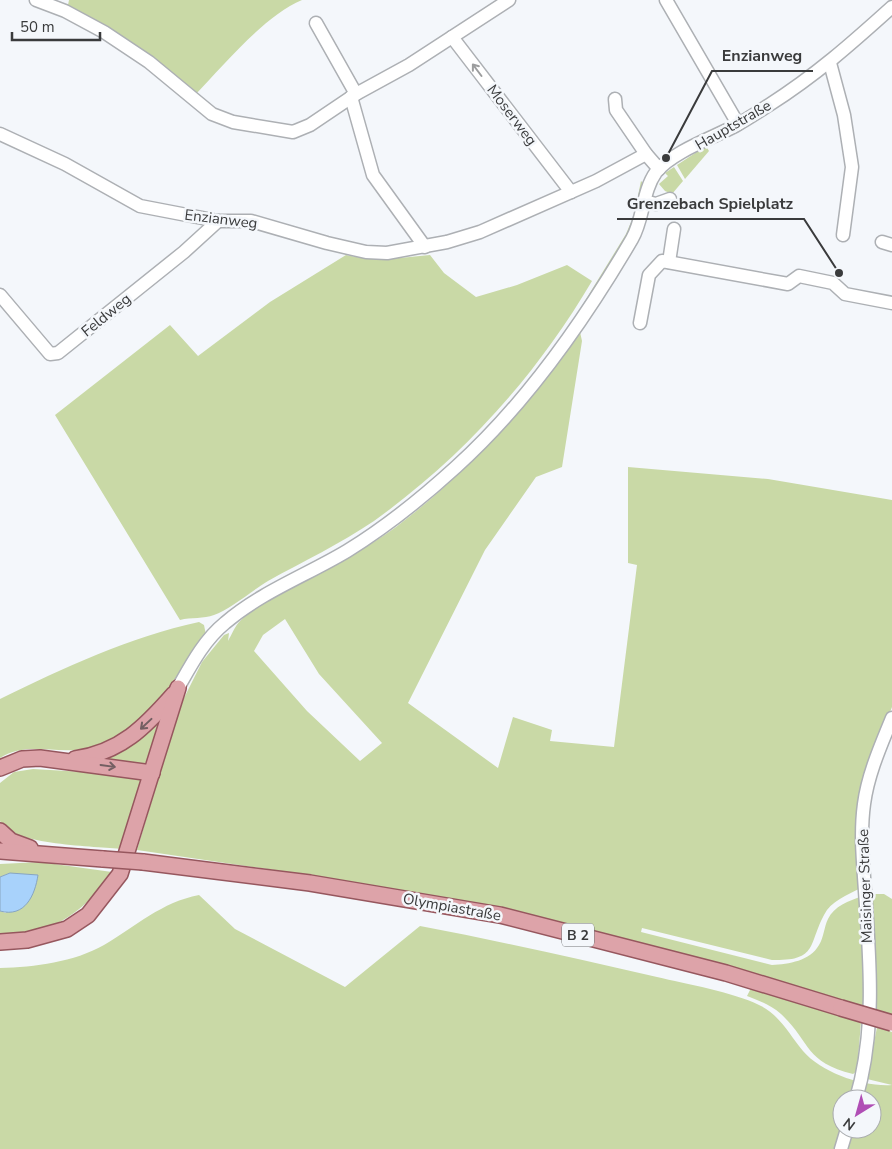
<svg xmlns="http://www.w3.org/2000/svg" width="892" height="1149" font-family="'Nunito Sans',sans-serif">
	<rect width="100%" height="100%" fill="#f4f7fb"/>
	<g fill="#c9d9a6" fill-rule="evenodd">
		<path d="M69 0H302C264 16 224 65 195 95L67 10Z"/>
		<polygon points="706,146 709,151 685,179 677,165"/>
		<polygon points="674,167 683,181 672,194 665,191 659,184 668,176 665,173"/>
		<polygon points="641,181 644,184 633,227 581,310 580,309 626,234 634,215"/>
		<path d="M346 255C375 262 401 258 430 255L444 273 476 297 517 285 567 265 592 281C536 376 463 457 374 521 340 544 304 561 268 581 253 590 229 610 214 615 204 619 191 617 180 620L55 415 170 325 198 356 270 302Z"/>
		<path d="M580 332 582 341 562 467 536 477 485 550 408 703 498 768 513 717 552 730 550 741 614 747 637 565 628 563V467L768 479 892 500V707L871 761 861 888C847 895 831 901 824 915 808 945 818 961 772 960L642 928 641 932 772 965C789 964 810 961 819 945 824 937 824 927 828 919 834 906 849 901 862 896L867 1009 301 874 137 850 180 706 202 662 224 635 229 633 228 641C232 634 235 626 240 621 255 606 276 596 294 586 328 568 364 550 396 527 469 472 526 405 580 332ZM285 619 319 674 382 743 360 761 307 711 254 651 263 635Z"/>
		<path d="M199 622 204 625 206 635C164 686 152 744 75 750 49 752 23 743 0 758V699C63 668 130 637 199 622Z"/>
		<polygon points="161,720 147,762 139,766 85,760 145,734"/>
		<path d="M33 769 135 775 141 780 122 849C97 846 11 846 0 821 0 812 0 793 0 783L14 772Z"/>
		<path d="M40 862 112 872C88 910 47 939 0 934V911L6 913 10 873 0 877V864Z"/>
		<polygon points="871,894 884,894 892,899 892,1015 875,1010"/>
		<path d="M199 895 235 929 345 987 420 926C500 941 578 959 657 977 686 984 733 992 759 1005 779 1014 789 1034 803 1051 822 1073 863 1087 892 1085V1149H0V968C35 967 74 962 104 945 136 926 162 902 199 895ZM842 1099H872V1129H842Z"/>
		<path d="M752 986 861 1022 857 1071 853 1074C804 1062 811 1042 781 1014 771 1005 760 1001 747 996Z"/>
		<polygon points="877,1027 892,1032 892,1085 867,1079"/>
	</g>
	<path fill="#a8d2fb" stroke="#87a5c2" d="M10 873 38 875C35 895 25 918 0 911V877Z"/>
	<g fill="none" stroke-linecap="round" stroke-linejoin="round">
		<g stroke="#adb0b4" stroke-width="15">
			<g id="minor">
				<polyline points="36,0 65,11 104,32 149,62 212,114 233,122 293,132 310,125 356,94 409,65 509,0"/>
				<polyline points="666,0 738,124"/>
				<polyline points="316,23 356,94"/>
				<polyline points="452,37 571,192"/>
				<polyline points="830,63 844,115 852,167 843,235"/>
				<polyline points="351,97 373,175 425,247"/>
				<polyline points="615,99 616,110 646,154"/>
				<polyline points="0,134 65,164 140,206 218,221 251,221 327,243 366,252 387,253 447,242 480,232 596,181 646,154 659,169"/>
				<polyline points="644,201 656,204 670,199"/>
				<polyline points="882,242 892,245"/>
				<polyline points="669,262 674,229"/>
				<polyline points="0,295 50,354 58,353 184,252 218,221"/>
				<polyline points="640,323 649,275 662,261 788,284 799,276 833,283 845,294 892,303"/>
				<path d="M178 688C191 665 204 640 225 623 261 592 307 575 347 551 386 527 422 498 456 467 527 403 584 321 632 239 644 218 642 192 656 172 672 152 712 138 735 126 746 120 758 112 769 105 816 75 851 44 892 7"/>
				<path d="M856 1099C876 1031 870 961 865 891 863 862 860 833 864 804 868 774 881 745 892 718"/>
				<polyline points="841,1149 847,1129"/>
			</g>
		</g>
		<g stroke="#96575e" stroke-width="18">
			<g id="major">
				<path d="M75 759C121 752 145 727 174 694"/>
				<polyline points="0,768 22,759 40,758 152,773"/>
				<polyline points="0,831 11,841 30,848"/>
				<polyline points="0,851 103,859"/>
				<polyline points="143,862 310,883 500,915 726,973 841,1008"/>
				<polyline points="0,942 27,940 67,929 88,915 120,874 178,688"/>
			</g>
		</g>
		<use href="#minor" stroke="#fff" stroke-width="12"/>
		<use href="#major" stroke="#dda3a9" stroke-width="15"/>
		<g stroke="#96575e" stroke-width="18" stroke-linecap="butt">
			<g id="major-bridge">
				<polyline points="103,859 143,862"/>
				<polyline points="841,1008 892,1023"/>
			</g>
		</g>
		<use href="#major-bridge" stroke="#dda3a9" stroke-width="15"/>
	</g>
	<defs><path id="oneway-shaft" d="M-6 0H5M1.5-3L5.5 0L1.5 3" fill="none" stroke-width="1.6" stroke-linecap="round" stroke-linejoin="round" transform="scale(1.25)"/></defs>
	<use stroke="#9c9d9e" href="#oneway-shaft" transform="translate(477 70) rotate(-127)"/>
	<g stroke="#735f62">
		<use href="#oneway-shaft" transform="translate(146 724) rotate(137)"/>
		<use href="#oneway-shaft" transform="translate(108 766) rotate(8)"/>
	</g>
	<g text-anchor="middle" stroke-width="5" stroke-linejoin="round" paint-order="stroke">
		<rect fill="#f4f7fb" stroke="#727375" stroke-width="1" x="562" y="923.5" width="32" height="23" rx="4"/>
		<g font-size="14" font-weight="bold" fill="#3a3b3c">
			<text x="578" y="940">B 2</text>
		</g>
		<g font-size="15" fill="#3a3b3c" stroke="#f4f7fb">
			<text transform="translate(512 115) rotate(53)" y="5">Moserweg</text>
			<text transform="translate(733 125) rotate(-30)" y="5">Hauptstraße</text>
			<text transform="translate(221 219) rotate(7)" y="5">Enzianweg</text>
			<text transform="translate(106 315) rotate(-39)" y="5">Feldweg</text>
			<text transform="translate(865 886) rotate(-92)" y="5">Maisinger Straße</text>
			<text transform="translate(452 907) rotate(10)" y="5">Olympiastraße</text>
		</g>
	</g>
	<path fill="none" stroke="#3a3b3c" stroke-width="2" d="M666 158L712 71H813M839 273L804 219H617"/>
	<g fill="#3a3b3c" stroke="#f4f7fb" stroke-width="2">
		<circle cx="666" cy="158" r="5"/>
		<circle cx="839" cy="273" r="5"/>
	</g>
	<g font-size="16" text-anchor="middle" font-weight="bold" fill="#3a3b3c" stroke="#f4f7fb" stroke-width="5" stroke-linejoin="round" paint-order="stroke">
		<text x="762" y="61">Enzianweg</text>
		<text x="710" y="209">Grenzebach Spielplatz</text>
	</g>
	<g transform="translate(857 1114) rotate(217)"><circle r="24" fill="#f4f7fb" stroke="#aaacaf"/>
	<path d="M0-4L9 19L0 12L-9 19Z" fill="#b04eb5"/>
	<text y="-8" font-size="14" font-weight="bold" text-anchor="middle" fill="#3a3b3c">N</text>
	</g>
	<path d="M12 32v8h88v-8" fill="none" stroke="#3a3b3c" stroke-width="2.5"/>
	<text x="20" y="32" font-size="15" fill="#3a3b3c" stroke="#f4f7fb" stroke-width="4" paint-order="stroke">50 m</text>
</svg>
